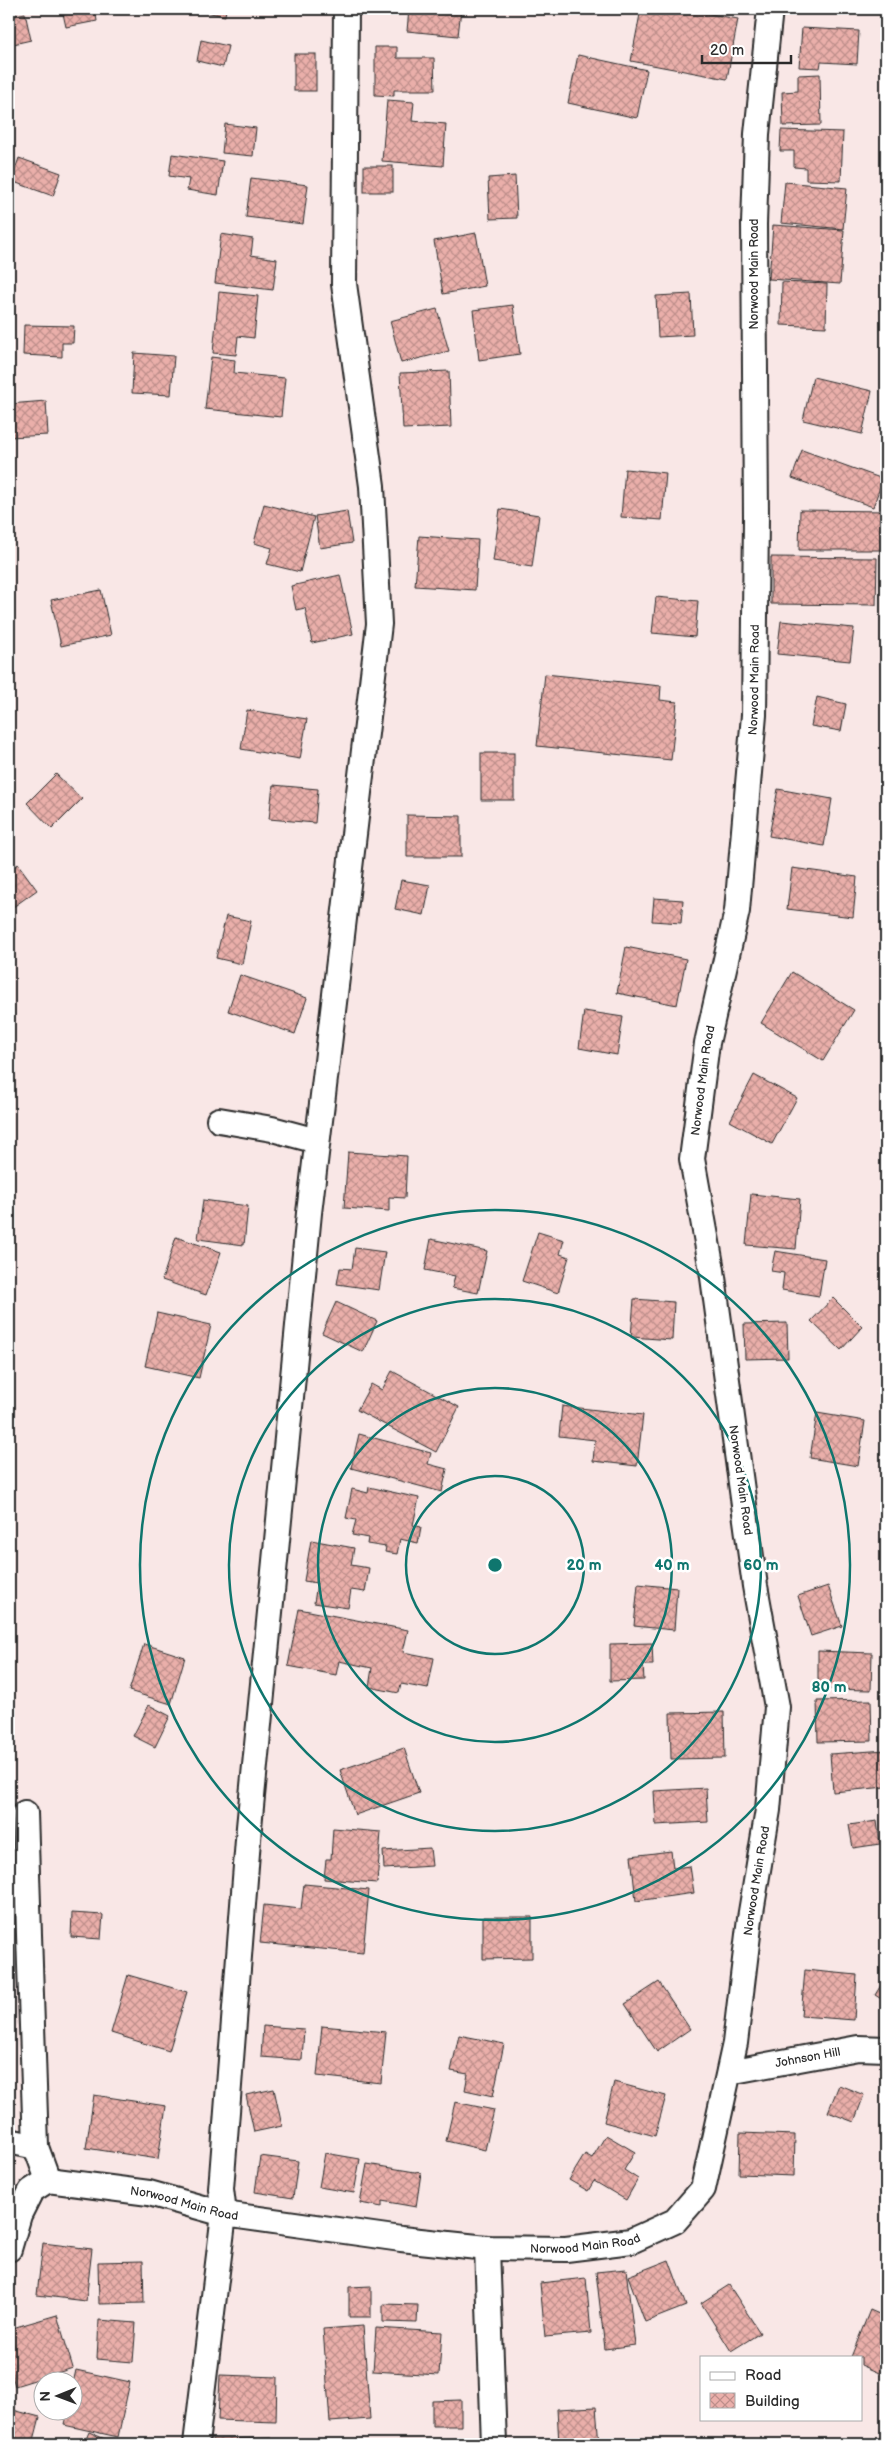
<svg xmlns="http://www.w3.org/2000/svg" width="895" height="2453" font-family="'Balsamiq Sans',sans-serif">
	<defs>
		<pattern id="building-cross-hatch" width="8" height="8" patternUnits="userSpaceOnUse" patternTransform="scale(1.25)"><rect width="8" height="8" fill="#eaafaa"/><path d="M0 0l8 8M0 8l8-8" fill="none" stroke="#be8f8b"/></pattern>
	</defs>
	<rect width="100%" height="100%" fill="#f9e7e6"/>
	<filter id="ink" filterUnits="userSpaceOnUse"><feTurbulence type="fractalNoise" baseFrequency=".02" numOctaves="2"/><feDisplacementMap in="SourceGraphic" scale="10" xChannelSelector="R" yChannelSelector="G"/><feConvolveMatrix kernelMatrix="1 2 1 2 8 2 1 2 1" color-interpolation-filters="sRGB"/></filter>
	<g filter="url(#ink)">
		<g fill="url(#building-cross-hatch)" stroke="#2b2b2b">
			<polygon points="9,9 11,16 25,13 31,40 9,45"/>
			<polygon points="62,9 95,9 97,21 66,27"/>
			<polygon points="191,9 226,9 225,16"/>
			<polygon points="409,9 461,9 458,36 407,31"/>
			<polygon points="641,9 682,9 738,19 727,79 631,61"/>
			<polygon points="802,28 859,31 857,64 821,62 820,68 799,67"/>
			<polygon points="201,40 228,46 223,67 197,61"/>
			<polygon points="375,47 397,47 397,58 434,58 435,90 394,90 394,96 375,95"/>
			<rect x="294" y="54" width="22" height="37"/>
			<polygon points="578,55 647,70 637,118 568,103"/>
			<polygon points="820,74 821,125 783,126 782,92 798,91 798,75"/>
			<polygon points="387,100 414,102 412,121 446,124 443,166 382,161"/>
			<polygon points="225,124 256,128 253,156 222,153"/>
			<polygon points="781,130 843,132 841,181 806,180 806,168 794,167 794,151 780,151"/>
			<polygon points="172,154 223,161 218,195 187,190 189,179 169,176"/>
			<polygon points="19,158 61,173 53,196 11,181"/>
			<rect x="364" y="166" width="29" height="26"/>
			<polygon points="515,176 517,218 490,219 488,178"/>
			<polygon points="251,178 308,185 303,224 246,217"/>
			<polygon points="785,182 847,188 843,229 781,223"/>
			<polygon points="773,225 844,230 840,284 769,279"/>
			<polygon points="476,233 485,286 443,294 434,241"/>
			<polygon points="221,234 253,239 251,255 277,259 273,290 215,283"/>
			<polygon points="782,282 827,284 826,327 781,325"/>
			<polygon points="219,292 258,296 254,338 238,336 236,355 213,353"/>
			<polygon points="691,294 693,335 658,337 656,296"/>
			<polygon points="513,305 520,354 479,360 473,310"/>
			<polygon points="437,309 449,351 401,363 390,321"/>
			<polygon points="24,325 74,326 73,343 62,343 62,357 23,355"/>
			<polygon points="134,353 174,356 171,395 132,393"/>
			<polygon points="211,357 235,360 234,373 285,378 281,417 205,409"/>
			<polygon points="449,371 451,427 403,429 400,373"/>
			<polygon points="813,377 872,391 862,434 803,420"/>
			<polygon points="46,401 48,435 9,437 9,404"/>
			<polygon points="802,450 883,479 873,507 792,478"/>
			<polygon points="625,469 666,473 662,520 621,517"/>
			<polygon points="264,504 314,517 300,572 267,564 272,548 254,543"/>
			<polygon points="500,509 539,515 532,567 493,561"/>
			<polygon points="800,510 886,511 886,550 799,550"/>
			<polygon points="347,511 352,543 320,548 315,516"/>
			<polygon points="419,536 478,540 475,590 415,586"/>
			<polygon points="771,557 877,558 876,605 771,604"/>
			<polygon points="340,575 353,634 312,643 305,608 296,610 291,586"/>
			<polygon points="101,590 111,635 61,646 51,600"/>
			<polygon points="656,597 698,601 695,637 652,633"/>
			<polygon points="781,621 854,628 850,661 777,654"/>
			<polygon points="545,674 661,686 660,700 677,702 671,760 537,746"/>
			<polygon points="817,697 846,704 841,731 811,726"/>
			<polygon points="247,710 307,719 300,759 241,749"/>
			<rect x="481" y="753" width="33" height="47"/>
			<polygon points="56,774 82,799 52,829 27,803"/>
			<polygon points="273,785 318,789 315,823 269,819"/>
			<polygon points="778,789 832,799 824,846 769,836"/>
			<polygon points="407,815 461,816 461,857 407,857"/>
			<polygon points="18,864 37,890 9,910 9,871"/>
			<polygon points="792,868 857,877 853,917 787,909"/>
			<polygon points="401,880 430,885 424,915 395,909"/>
			<polygon points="654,898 683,900 681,923 652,921"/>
			<polygon points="226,916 251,921 242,964 216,958"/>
			<polygon points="626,947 686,959 677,1005 617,993"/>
			<polygon points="792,972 854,1010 823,1061 761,1023"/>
			<polygon points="240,975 307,998 295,1034 228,1011"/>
			<polygon points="584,1011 623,1017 617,1055 579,1048"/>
			<polygon points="754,1075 797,1098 772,1144 730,1121"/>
			<polygon points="348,1152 407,1156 405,1198 389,1197 389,1211 344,1208"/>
			<polygon points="751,1194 800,1199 796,1249 746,1245"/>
			<polygon points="203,1200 248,1206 244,1245 198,1239"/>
			<polygon points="538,1232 564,1240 560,1254 569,1257 558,1293 522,1281"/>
			<polygon points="176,1237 221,1252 206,1295 162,1280"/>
			<polygon points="431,1239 487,1251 478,1293 452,1288 455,1276 425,1270"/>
			<polygon points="355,1248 385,1252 379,1290 337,1284 340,1268 352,1269"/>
			<polygon points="775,1251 825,1259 819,1296 782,1290 784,1273 771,1271"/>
			<polygon points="833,1298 862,1327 841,1350 811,1321"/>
			<polygon points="634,1299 674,1302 672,1340 631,1337"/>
			<polygon points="336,1302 377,1321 363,1352 322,1333"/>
			<polygon points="157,1313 211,1325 199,1378 145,1366"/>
			<polygon points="787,1323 788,1358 745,1359 744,1324"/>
			<polygon points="392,1371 459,1407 436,1452 357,1410 371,1384 382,1390"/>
			<polygon points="562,1406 643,1415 637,1466 593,1461 595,1440 559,1436"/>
			<polygon points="817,1413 865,1421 858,1466 810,1458"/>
			<polygon points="359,1434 431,1453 428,1464 447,1469 442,1492 351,1468"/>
			<polygon points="369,1487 419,1498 413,1525 421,1527 418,1543 400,1539 397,1554 385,1552 386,1547 367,1544 368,1538 352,1535 356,1520 346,1518 352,1489 368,1493"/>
			<polygon points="311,1540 354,1548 351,1565 369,1568 365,1592 351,1590 348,1608 314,1603 317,1583 304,1581"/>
			<polygon points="638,1584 677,1588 674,1630 634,1626"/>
			<polygon points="828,1586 842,1626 811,1636 798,1596"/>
			<polygon points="299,1609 408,1630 403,1652 434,1658 428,1689 401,1684 399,1693 369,1687 372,1668 339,1661 336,1675 288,1666"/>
			<polygon points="652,1643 653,1665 643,1665 644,1680 610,1681 610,1644"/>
			<polygon points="144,1644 185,1657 171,1704 129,1691"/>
			<polygon points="818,1651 872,1653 871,1690 818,1689"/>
			<polygon points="871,1700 872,1741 818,1742 817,1701"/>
			<polygon points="149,1705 170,1716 155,1747 133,1736"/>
			<polygon points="724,1712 725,1758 671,1759 670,1713"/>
			<polygon points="404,1748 419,1793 355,1815 340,1770"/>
			<polygon points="886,1750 886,1787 833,1792 830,1754"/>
			<polygon points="706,1788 708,1822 656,1825 654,1791"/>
			<polygon points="877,1821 880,1844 853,1848 849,1825"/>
			<polygon points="333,1828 381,1832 377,1883 324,1879 326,1859 331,1859"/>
			<polygon points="430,1848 432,1866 384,1869 383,1851"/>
			<polygon points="671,1851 673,1868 690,1866 694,1893 636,1901 631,1856"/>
			<polygon points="304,1884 369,1890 363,1953 260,1943 264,1905 301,1909"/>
			<polygon points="72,1913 103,1915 101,1939 71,1937"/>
			<polygon points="483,1917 532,1917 532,1958 483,1959"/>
			<polygon points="805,1970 857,1975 854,2020 801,2016"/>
			<polygon points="128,1975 187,1992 169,2051 111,2033"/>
			<polygon points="886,1977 886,2002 875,1995"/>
			<polygon points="659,1982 690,2029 657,2052 625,2004"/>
			<polygon points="263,2026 304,2029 302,2060 261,2057"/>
			<polygon points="322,2026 386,2032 381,2083 317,2076"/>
			<polygon points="459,2035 504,2044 493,2096 465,2090 468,2074 451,2071"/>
			<polygon points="614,2082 666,2096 655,2136 604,2122"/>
			<polygon points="839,2085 864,2095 854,2122 828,2112"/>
			<polygon points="274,2089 282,2126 254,2132 246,2095"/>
			<polygon points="94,2095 166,2106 158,2159 86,2148"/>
			<polygon points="455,2102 494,2110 485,2150 446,2141"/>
			<polygon points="740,2133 795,2135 794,2176 739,2174"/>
			<polygon points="606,2135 635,2152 624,2170 638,2179 626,2200 594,2181 588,2191 569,2180 585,2154 592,2158"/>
			<polygon points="325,2153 360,2159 354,2193 319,2187"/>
			<polygon points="260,2156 298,2161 293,2198 255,2192"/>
			<polygon points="367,2164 421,2173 416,2207 382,2201 382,2207 360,2203"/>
			<polygon points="43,2243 92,2249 86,2301 37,2295"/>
			<polygon points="669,2260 686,2306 645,2322 628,2276"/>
			<polygon points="143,2261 144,2303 99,2304 98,2262"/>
			<polygon points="626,2269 635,2345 605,2349 596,2272"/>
			<polygon points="586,2278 591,2333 545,2337 540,2283"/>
			<polygon points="729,2285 760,2333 731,2351 701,2303"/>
			<polygon points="371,2286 371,2317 349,2317 349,2287"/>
			<polygon points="383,2304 418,2305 417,2323 383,2322"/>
			<polygon points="870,2310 886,2317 886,2376 861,2365 861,2357 851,2357"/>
			<polygon points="57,2315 73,2368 15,2386 9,2365 9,2329"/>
			<polygon points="99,2320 136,2323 133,2362 97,2359"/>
			<polygon points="363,2326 370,2419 330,2422 323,2329"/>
			<polygon points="376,2328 442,2332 439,2375 373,2371"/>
			<polygon points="76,2370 130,2382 118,2437 64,2425 68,2410 72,2410 72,2388"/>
			<polygon points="220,2375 277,2377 276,2422 218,2420"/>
			<polygon points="461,2400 461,2426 432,2426 432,2401"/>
			<polygon points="596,2407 599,2444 559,2444 557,2409"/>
			<polygon points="9,2409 40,2417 33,2444 9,2444"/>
			<polygon points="89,2432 116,2444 84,2444"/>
			<polygon points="271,2438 271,2444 213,2444 212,2439"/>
		</g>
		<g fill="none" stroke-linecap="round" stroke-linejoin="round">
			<g stroke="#2b2b2b" stroke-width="28">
				<g id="street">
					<polyline points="219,1120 272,1129 317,1141"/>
					<polyline points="25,1813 36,2147 48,2180"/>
					<path id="s1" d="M729 2072 858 2048 886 2049"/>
					<polyline points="9,2141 36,2147"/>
					<polyline points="487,2248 494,2444"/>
					<path id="s2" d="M9 2249 19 2215 31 2191 48 2180 149 2193 224 2214 401 2239 487 2248 566 2249 631 2241 675 2221 703 2189 735 2043 750 1918 768 1810 777 1707 755 1586 712 1270 692 1159 707 1043 737 911 754 715 756 517 754 224 757 134 770 9"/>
					<polyline points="196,2444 224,2214 221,2189 249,1827 309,1213 379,624 372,486 344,284 346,9"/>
				</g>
			</g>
			<use href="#street" stroke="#fff" stroke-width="24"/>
		</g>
	</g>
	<g fill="none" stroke="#0f766e" stroke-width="2.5">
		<circle cx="495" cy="1565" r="89"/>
		<circle cx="495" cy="1565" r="177"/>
		<circle cx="495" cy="1565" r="266"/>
		<circle cx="495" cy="1565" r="355"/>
	</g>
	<g text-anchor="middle" stroke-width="5" stroke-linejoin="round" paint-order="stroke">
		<g font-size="12" fill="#2b2b2b" stroke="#fff">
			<text transform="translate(754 274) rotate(-90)" y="4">Norwood Main Road</text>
			<text dy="4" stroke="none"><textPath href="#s2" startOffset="2290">Norwood Main Road</textPath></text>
			<text dy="4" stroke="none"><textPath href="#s2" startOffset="1885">Norwood Main Road</textPath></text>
			<text transform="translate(741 1480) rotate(82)" y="4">Norwood Main Road</text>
			<text dy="4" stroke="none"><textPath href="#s2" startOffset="1076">Norwood Main Road</textPath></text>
			<text dy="4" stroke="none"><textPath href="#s1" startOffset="80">Johnson Hill</textPath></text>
			<text dy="4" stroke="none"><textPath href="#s2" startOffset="221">Norwood Main Road</textPath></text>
			<text dy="4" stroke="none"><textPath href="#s2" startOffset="626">Norwood Main Road</textPath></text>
		</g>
	</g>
	<circle cx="495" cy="1565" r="8" fill="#0f766e" stroke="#fff" stroke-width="2.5"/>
	<g font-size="15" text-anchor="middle" font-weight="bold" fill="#0f766e" stroke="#fff" stroke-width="5" stroke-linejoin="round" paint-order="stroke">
		<text x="584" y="1570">20 m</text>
		<text x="672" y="1570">40 m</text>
		<text x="761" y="1570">60 m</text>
		<text x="829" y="1692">80 m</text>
	</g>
	<rect width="895" height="2453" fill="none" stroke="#fff" stroke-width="30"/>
	<rect x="15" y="15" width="865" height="2423" fill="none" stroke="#2b2b2b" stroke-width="2" filter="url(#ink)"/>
	<rect x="700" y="2356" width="162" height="65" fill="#ffffff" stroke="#aaaaaa"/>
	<rect x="710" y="2372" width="25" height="8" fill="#ffffff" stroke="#aaaaaa"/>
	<text x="745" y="2380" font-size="15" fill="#2b2b2b">Road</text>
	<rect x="710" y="2393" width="25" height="15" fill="url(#building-cross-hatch)" stroke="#aaaaaa"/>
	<text x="745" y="2406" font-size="15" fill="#2b2b2b">Building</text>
	<g transform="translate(58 2396) rotate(269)"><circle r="24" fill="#ffffff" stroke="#aaaaaa"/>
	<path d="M0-4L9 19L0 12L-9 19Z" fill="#2b2b2b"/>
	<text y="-8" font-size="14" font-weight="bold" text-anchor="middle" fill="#2b2b2b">N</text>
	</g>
	<path d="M702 55v8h89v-8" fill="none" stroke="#2b2b2b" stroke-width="2.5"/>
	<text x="710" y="55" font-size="15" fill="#2b2b2b" stroke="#ffffff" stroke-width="4" paint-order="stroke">20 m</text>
</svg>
